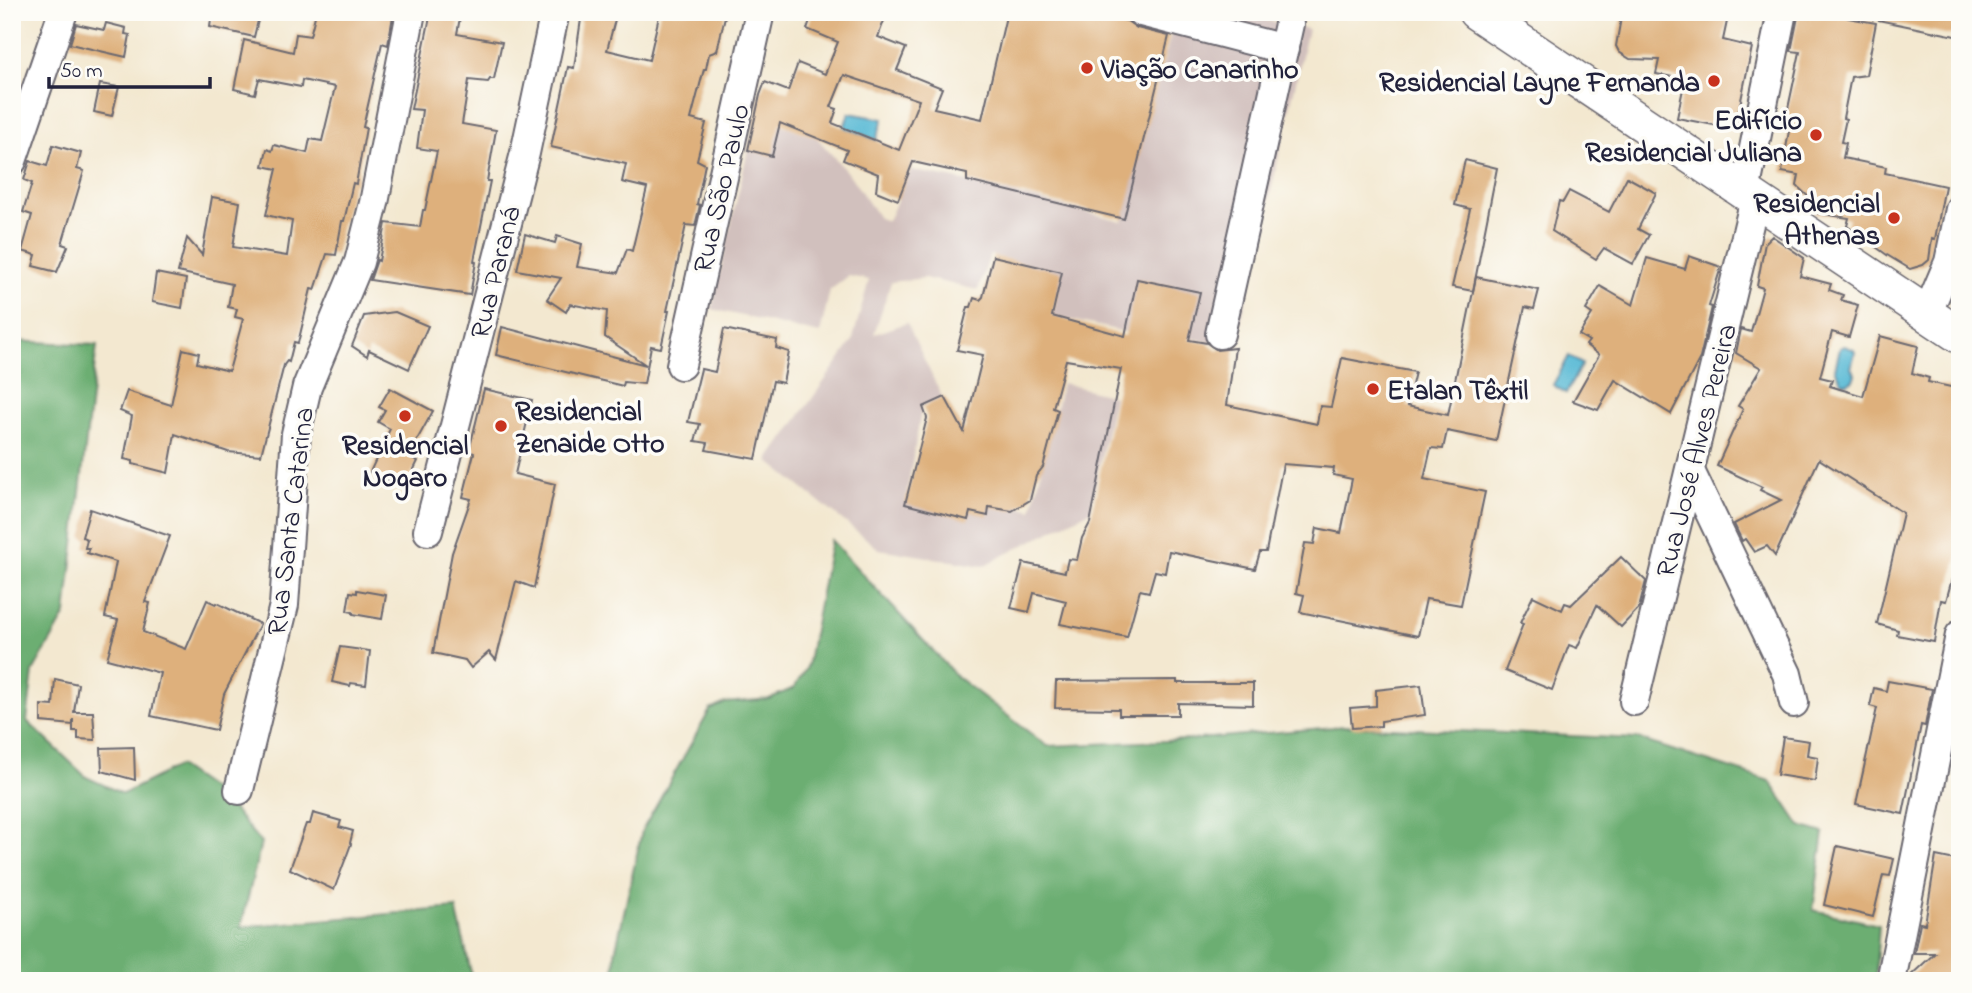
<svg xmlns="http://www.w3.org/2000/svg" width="1972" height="993" font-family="'Indie Flower',sans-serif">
	<rect width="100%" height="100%" fill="#fdfcf7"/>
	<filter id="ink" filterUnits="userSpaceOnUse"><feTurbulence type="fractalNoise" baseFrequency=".0143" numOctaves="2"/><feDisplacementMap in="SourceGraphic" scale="14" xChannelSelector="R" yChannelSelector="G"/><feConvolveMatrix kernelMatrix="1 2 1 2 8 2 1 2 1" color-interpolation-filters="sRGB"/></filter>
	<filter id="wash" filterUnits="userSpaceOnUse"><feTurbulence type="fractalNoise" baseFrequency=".00686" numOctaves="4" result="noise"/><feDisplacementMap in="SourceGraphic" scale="28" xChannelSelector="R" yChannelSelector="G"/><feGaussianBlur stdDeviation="1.57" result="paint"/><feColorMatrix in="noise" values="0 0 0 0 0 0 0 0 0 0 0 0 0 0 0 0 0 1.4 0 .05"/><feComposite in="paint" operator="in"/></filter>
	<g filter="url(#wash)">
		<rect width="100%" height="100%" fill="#f3e8d0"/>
		<polygon fill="#d1c0bd" points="1146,12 1260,12 1259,19 1308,29 1235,348 1190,338 1199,293 1138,279 1125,332 1053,316 1062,272 990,255 978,290 925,278 891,282 874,334 907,323 942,397 922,406 905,503 967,518 975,496 1032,510 1062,383 1114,396 1090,511 983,566 879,549 768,461 852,342 869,280 849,276 830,290 820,334 712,309 748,150 772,155 780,124 817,138 849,174 879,218 888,221 911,170 964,181 1122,221 1171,33"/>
		<g fill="#6cae72" stroke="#476856" stroke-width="2">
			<polygon points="12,341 97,345 66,614 33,672 27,721 86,777 123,794 178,766 223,797 261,843 241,927 456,908 473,981 12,981"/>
			<polygon points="831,540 957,677 1047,746 1188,740 1345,726 1638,739 1770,781 1800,826 1824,833 1813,910 1879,925 1875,981 614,981 615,953 642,831 710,710 725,703 769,699 794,688 807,667"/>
		</g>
		<g fill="#55b8d4" stroke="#3c6d88" stroke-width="2">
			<polygon points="849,113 883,119 876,140 844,128"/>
			<polygon points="1844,346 1853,349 1855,352 1851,368 1855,374 1853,380 1848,383 1842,382 1835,369 1840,348"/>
			<polygon points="1569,356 1582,364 1566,393 1553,385"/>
		</g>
		<g id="blocks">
			<g fill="#deb07c" fill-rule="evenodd">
				<polygon points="212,12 260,12 254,37 210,27"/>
				<polygon points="316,12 376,12 393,16 388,45 382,43 363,127 366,128 356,184 353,183 344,221 342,221 336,255 327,254 315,290 311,289 298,343 294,342 289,362 287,361 284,365 261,455 228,452 175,434 168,473 133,464 133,461 124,459 132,416 120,411 127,391 171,405 183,349 199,353 197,363 229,371 243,319 235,317 237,309 228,307 232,284 178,272 187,238 202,255 212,197 240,202 233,247 287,256 292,221 266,215 277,169 263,166 267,149 272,151 274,145 307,153 310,139 322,141 335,87 302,80 301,87 259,79 255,94 234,89 244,40 293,52 296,34 310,36"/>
				<polygon points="431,12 461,12 457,34 502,42 494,79 490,79 488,82 469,80 462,124 496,130 487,181 490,181 474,261 476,262 470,295 370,280 377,260 379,261 386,223 420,227 423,210 425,210 437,151 417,148 422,110 411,109"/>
				<polygon points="582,12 617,12 607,50 649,60 660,12 726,12 717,51 709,54 706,69 704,69 691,119 706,123 697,160 705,164 697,204 700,205 695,226 686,225 667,311 669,311 661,348 651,346 644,384 624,382 623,386 496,355 502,327 646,365 605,337 607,311 570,304 566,312 547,299 561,278 517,270 525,234 555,243 557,236 582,244 577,267 618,273 627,249 632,251 647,188 622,182 626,164 551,147 568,67 574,68"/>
				<path d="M813 12H869L885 18 878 37 906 48 897 70 942 88 934 108 982 119 1007 12H1094L1127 21 1137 28 1169 36 1124 219 967 181V174L913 162 898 200 876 191 878 174 843 160 847 150 780 123 772 156 748 150 760 95 765 82 788 91 798 63 825 74 838 42 807 29ZM844 75 919 100 899 150 832 123 837 109 831 107Z"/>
				<polygon points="1622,12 1729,12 1723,40 1752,47 1735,129 1677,118 1685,79 1656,74 1659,60 1630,59 1619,52 1616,46"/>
				<polygon points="1799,12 1849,12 1848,18 1876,23 1866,75 1851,77 1843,118 1846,119 1841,142 1846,143 1843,158 1886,167 1885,173 1945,186 1935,239 1932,238 1929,260 1923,265 1910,269 1887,255 1847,226 1849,218 1815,213 1816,204 1797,186 1799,175 1782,172 1791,119 1786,118 1800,52 1791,51"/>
				<polygon points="1879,12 1960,12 1960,37 1878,20"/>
				<polygon points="106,23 126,28 125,34 130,35 126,57 70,44 76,24 104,30"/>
				<polygon points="100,84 119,87 112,116 94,112"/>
				<polygon points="53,145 81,153 77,169 84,171 62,244 68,246 57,272 33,266 36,255 22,251 32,215 23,212 32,183 24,180 30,161 47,166"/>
				<polygon points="1465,160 1497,168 1473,291 1452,287 1470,209 1455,205"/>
				<polygon points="1627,177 1656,193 1638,229 1649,235 1633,264 1604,248 1596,259 1552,231 1559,201 1563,202 1569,191 1609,212"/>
				<polygon points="1772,236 1804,258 1800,276 1831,284 1829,290 1843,295 1841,300 1858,305 1849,337 1832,332 1820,377 1832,380 1830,386 1863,396 1880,336 1918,346 1912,373 1929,378 1928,382 1960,389 1960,549 1946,601 1941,600 1934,642 1897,635 1898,630 1877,624 1903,513 1819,459 1775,556 1767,546 1754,552 1745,539 1742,541 1734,524 1781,500 1760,490 1762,487 1717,466 1743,409 1738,406 1761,368 1736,353 1741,329 1751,332 1763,288 1757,286 1765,243"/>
				<polygon points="993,256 1062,272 1052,316 1125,336 1137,279 1200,292 1189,340 1207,343 1217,350 1235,348 1227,405 1317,424 1320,406 1331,407 1342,358 1415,372 1407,406 1448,415 1476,277 1539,290 1534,309 1525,307 1496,441 1447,431 1443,449 1431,448 1424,479 1485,492 1461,605 1426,599 1418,636 1300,612 1304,595 1296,593 1305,543 1314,544 1317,528 1341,533 1352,479 1333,475 1334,468 1283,464 1266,552 1260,552 1255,569 1169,551 1165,573 1155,571 1149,592 1140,590 1127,637 1060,624 1066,601 1034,593 1029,612 1011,608 1023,563 1065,572 1068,559 1077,560 1082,538 1090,523 1121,369 1066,360 1053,408 1058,410 1043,467 1036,476 1030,500 1012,511 989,507 988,516 970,512 968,520 905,504 927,418 923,407 945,397 964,432 983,355 957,350 968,307 971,307 974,298 980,300 983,297"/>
				<polygon points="1689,256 1721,267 1709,306 1712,307 1700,358 1671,414 1615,380 1598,410 1573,401 1599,355 1586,345 1589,341 1579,335 1592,314 1586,310 1600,286 1633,305 1647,258 1685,269"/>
				<polygon points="156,273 186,279 182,308 152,302"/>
				<polygon points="395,312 428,326 409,369 369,350 367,356 352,346 364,316"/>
				<polygon points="724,329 777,340 776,348 789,352 783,383 773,381 756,459 706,450 708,443 695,441 700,424 688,422 701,369 715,372"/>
				<polygon points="390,388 433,411 408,456 418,461 405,488 370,472 390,429 378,422 385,410 379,407"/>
				<polygon points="484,389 532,400 515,474 555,484 534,588 516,581 496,660 489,652 471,668 465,660 433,653 452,553 471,499 463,497 474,453 469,451"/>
				<polygon points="90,509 170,536 145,602 150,603 143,632 186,649 207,600 216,604 217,603 260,624 224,694 216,730 151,716 160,673 107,659 118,620 105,617 116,562 87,553 89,548 85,548 87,539 82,537"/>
				<polygon points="1621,557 1646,581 1639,608 1621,627 1597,605 1577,648 1569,645 1552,690 1505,671 1523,624 1520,623 1533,596 1562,610 1565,603 1571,605"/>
				<polygon points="357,590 386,595 382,619 353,614 353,612 347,611 350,592 357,593"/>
				<polygon points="340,647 370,651 366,685 351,683 350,686 332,682"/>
				<polygon points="55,679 78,684 74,712 93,712 95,740 78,739 78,731 73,731 73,719 73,725 41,722 41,705 53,706"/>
				<polygon points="1177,680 1177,683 1253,683 1253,705 1178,703 1178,715 1119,715 1119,709 1055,708 1056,681"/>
				<polygon points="1888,681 1932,689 1925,726 1921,725 1903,814 1856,804 1877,708 1870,706 1874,688 1886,691"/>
				<polygon points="1421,685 1425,715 1381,721 1381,726 1352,728 1350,708 1376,706 1376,690"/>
				<polygon points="1783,737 1809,741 1807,755 1818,757 1815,781 1777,775"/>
				<polygon points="134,747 135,780 102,771 101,748"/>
				<polygon points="313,813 341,821 339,827 353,831 350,843 351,844 334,890 290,869 306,824 310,824"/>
				<polygon points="1837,846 1894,859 1890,876 1883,875 1873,917 1824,905"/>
				<polygon points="1936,856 1960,861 1960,981 1908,981 1909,977 1935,953 1914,953 1920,923 1925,924"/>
			</g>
		</g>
	</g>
	<g filter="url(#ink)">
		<use href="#blocks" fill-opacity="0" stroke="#6b676f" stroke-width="2"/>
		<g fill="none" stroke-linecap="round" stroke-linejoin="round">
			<g stroke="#6b676f" stroke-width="32">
				<g id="minor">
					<polyline points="1141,12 1284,49"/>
					<polyline points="12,161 63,12"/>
					<polyline points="1745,192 1782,12"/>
					<polyline points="1927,314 1949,262 1960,209"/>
					<polyline points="1220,334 1289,24"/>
					<polyline points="681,365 760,12"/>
					<polyline points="1690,471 1787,674 1794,703"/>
					<polyline points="428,531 525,153 555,12"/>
					<polyline points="1634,701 1755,199"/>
					<polyline points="239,790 284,605 296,434 307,387 359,262 374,203 411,12"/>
					<polyline points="1891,981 1960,635"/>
				</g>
			</g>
			<g stroke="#6b676f" stroke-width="38">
				<polyline id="major" points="1476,12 1960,336"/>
			</g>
			<use href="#minor" stroke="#fff" stroke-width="28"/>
			<use href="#major" stroke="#fff" stroke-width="35"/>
		</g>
	</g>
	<g fill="#c8321e" stroke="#fdfcf7" stroke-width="2.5">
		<circle cx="1087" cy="68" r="7"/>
		<circle cx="1714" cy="81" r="7"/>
		<circle cx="1816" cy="135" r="7"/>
		<circle cx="1894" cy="218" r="7"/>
		<circle cx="1373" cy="389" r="7"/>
		<circle cx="405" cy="416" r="7"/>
		<circle cx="501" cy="426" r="7"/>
	</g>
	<g text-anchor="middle" stroke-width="7" stroke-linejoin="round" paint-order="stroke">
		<g font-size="28" font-weight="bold" fill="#22223b" stroke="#fdfcf7" text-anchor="start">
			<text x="1101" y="78">Viação Canarinho</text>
			<text x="1700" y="91" text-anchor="end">Residencial Layne Fernanda</text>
			<text x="1802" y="129" text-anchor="end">Edifício<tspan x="1802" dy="32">Residencial Juliana</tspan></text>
			<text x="1880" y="212" text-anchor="end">Residencial<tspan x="1880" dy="32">Athenas</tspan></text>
			<text x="1387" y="399">Etalan Têxtil</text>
			<text x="515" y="420">Residencial<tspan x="515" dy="32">Zenaide Otto</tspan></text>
			<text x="405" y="454" text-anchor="middle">Residencial<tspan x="405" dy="32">Nogaro</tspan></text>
		</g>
		<g font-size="28" fill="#22223b" stroke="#fdfcf7">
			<text transform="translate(720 188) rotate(-77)" y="10">Rua São Paulo</text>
			<text transform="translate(494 272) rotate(-76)" y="10">Rua Paraná</text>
			<text transform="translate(1695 450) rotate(-76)" y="10">Rua José Alves Pereira</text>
			<text transform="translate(289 521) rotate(-83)" y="10">Rua Santa Catarina</text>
		</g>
	</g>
	<rect width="1972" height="993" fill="none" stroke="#fdfcf7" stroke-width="42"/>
	<path d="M49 77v10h161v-10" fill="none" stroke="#22223b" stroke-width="3.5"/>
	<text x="60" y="77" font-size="21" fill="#22223b" stroke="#fdfcf7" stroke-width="5" paint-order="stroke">50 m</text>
</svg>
